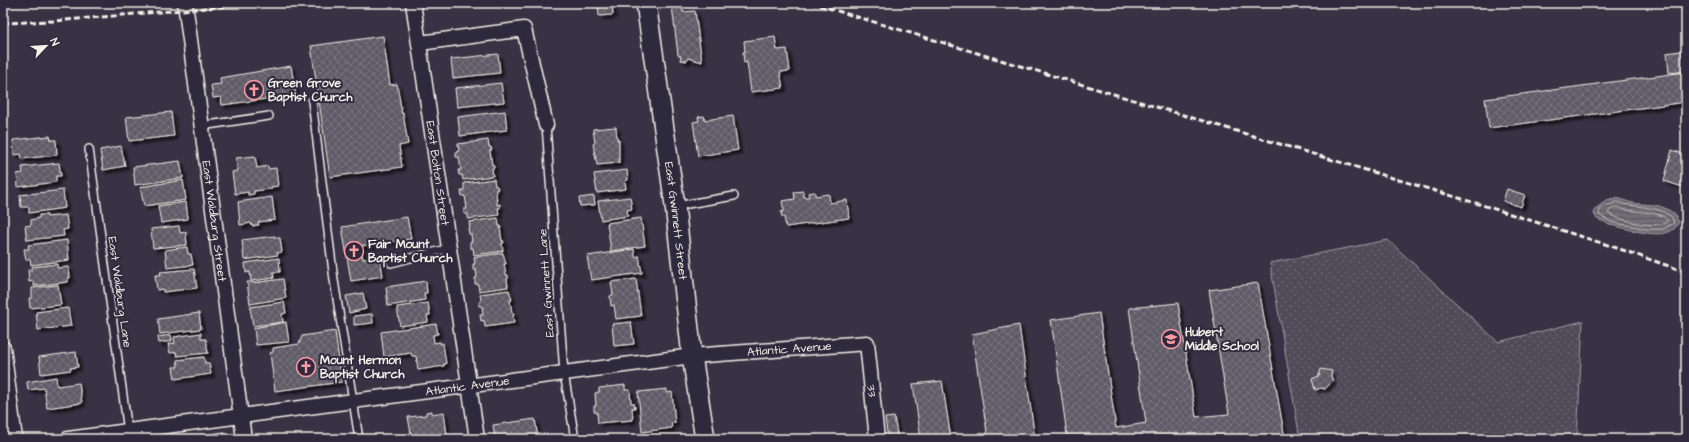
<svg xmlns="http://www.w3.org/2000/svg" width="1689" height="442" font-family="'Architects Daughter',sans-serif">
	<defs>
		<pattern id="park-dots" width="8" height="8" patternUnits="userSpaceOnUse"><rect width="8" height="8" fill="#504b59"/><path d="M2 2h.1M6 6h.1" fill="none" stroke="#6a6571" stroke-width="1.8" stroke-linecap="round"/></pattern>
		<pattern id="water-rules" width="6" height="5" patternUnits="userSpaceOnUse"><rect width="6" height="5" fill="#726e77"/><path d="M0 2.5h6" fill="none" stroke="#5b595c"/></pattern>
		<pattern id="building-cross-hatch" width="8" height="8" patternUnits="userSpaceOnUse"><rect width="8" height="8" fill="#5f5c67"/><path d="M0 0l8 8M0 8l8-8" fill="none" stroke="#77747d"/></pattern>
		<filter id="shadow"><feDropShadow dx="3.5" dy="3.5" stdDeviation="1" flood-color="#0009"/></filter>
	</defs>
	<rect width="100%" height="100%" fill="#373244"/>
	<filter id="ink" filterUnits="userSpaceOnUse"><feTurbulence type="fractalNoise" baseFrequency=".025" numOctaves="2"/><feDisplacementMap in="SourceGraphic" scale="8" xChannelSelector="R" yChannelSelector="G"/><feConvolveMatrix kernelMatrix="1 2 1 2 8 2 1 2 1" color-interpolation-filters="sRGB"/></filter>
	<g filter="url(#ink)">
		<polygon fill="url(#park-dots)" stroke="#a29ea0" points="1388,240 1498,342 1583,321 1577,439 1300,439 1270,263"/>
		<path fill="url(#water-rules)" stroke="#a6a2a4" d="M1617 198C1622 199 1627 202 1633 203 1651 206 1659 202 1676 215L1677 220 1679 221C1672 246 1626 227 1609 225L1605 222 1597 219 1594 214 1595 209 1606 201Z"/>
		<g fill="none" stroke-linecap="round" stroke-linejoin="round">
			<g stroke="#c0bdbb" stroke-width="1">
				<path d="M1617 202C1636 209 1656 204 1672 217L1674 223 1663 229H1647L1611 222 1599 215 1600 209Z"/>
				<path d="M1617 207C1630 214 1661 209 1668 221 1657 230 1618 220 1608 213L1610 210Z"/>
			</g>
		</g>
		<g fill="url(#building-cross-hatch)" stroke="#f4f1e8" filter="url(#shadow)">
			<polygon points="612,3 613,15 599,16 598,5"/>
			<polygon points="682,5 683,12 695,11 702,62 688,58 687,61 680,60 681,56 678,55 672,6"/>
			<polygon points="383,36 390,85 397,84 402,114 403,113 408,144 399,146 402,167 330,177 311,46"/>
			<polygon points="775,37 777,50 787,49 790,71 780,72 783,88 751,92 747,62 744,63 743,52 745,52 744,41"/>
			<polygon points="1686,50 1686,71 1669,73 1667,53"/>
			<polygon points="498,54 500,73 453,78 451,59"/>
			<polygon points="291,66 296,95 222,105 221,97 213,98 211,85 221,84 220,78"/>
			<polygon points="1686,72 1686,102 1489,128 1485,99"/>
			<polygon points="501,83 504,102 457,107 455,88"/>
			<polygon points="505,111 507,130 460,136 458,117"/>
			<polygon points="171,112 174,136 129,141 126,117"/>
			<polygon points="704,116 705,120 733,116 738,150 698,156 693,122 699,121 698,117"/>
			<polygon points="616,127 617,140 619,140 619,163 597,165 593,144 595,143 593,129"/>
			<polygon points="50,136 51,140 56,140 57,155 22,159 21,154 14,155 13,140"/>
			<polygon points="488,140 489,147 491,147 492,150 490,150 492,165 494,165 494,168 492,168 493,176 463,180 462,175 459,175 458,170 461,170 459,157 456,157 456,152 459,151 458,144"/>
			<polygon points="121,146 125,166 103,170 100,150"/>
			<polygon points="1672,150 1686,155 1686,188 1664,181"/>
			<polygon points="255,156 257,168 268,166 268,169 276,168 278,186 271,187 271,189 254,191 254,194 248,195 248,192 235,194 232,172 238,171 236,158"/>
			<polygon points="180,161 183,178 135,185 133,167"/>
			<polygon points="59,163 61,176 56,176 56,182 18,187 17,174 23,173 22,167"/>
			<polygon points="627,170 628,180 625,181 626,189 597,193 594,174"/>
			<polygon points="494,179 495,186 497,186 498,189 496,189 497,205 500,204 500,208 498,208 499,215 468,219 468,214 464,214 464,209 467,209 465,196 462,196 461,191 464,190 464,183"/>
			<polygon points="183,180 186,200 144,206 140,187"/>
			<polygon points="1507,189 1525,195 1521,207 1503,201"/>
			<polygon points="63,190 65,208 29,213 29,207 21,207 20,195"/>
			<polygon points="803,191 804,197 809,197 808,193 815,192 815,196 829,194 830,203 847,200 849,218 786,227 784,217 782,217 781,212 784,211 782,201 795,199 794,192"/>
			<polygon points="594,196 595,205 580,206 579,198"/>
			<polygon points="272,197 275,220 258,222 259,225 252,226 251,223 240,225 238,202"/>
			<polygon points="630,197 632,209 627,210 628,216 601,220 598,201"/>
			<polygon points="186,202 188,219 161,223 158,206"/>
			<polygon points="39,215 47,215 47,217 66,215 68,229 63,230 64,236 27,240 25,226 31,225 31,220 39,218"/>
			<polygon points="407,217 411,239 361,246 363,259 380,257 383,276 351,281 342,227"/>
			<polygon points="498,218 499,226 501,226 501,228 500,228 502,241 503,240 504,243 502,243 503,251 474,255 473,248 470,248 470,242 472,242 471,234 469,234 468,228 470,228 469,222"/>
			<polygon points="641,218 645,246 611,251 607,223"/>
			<polygon points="179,226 180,233 186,232 187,245 153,248 151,229"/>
			<polygon points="275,236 275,238 280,238 282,252 277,253 278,255 244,260 242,240"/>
			<polygon points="67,240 69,260 31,265 30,259 26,260 24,249 29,249 28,245"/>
			<polygon points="187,247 188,254 191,254 193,265 167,268 165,250"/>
			<polygon points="634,249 635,257 639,256 642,273 591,280 587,256"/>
			<polygon points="503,253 506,264 504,264 506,275 508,275 508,279 507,279 508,287 479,291 478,284 475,284 475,278 477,278 476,270 473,270 473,264 475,264 474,257"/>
			<polygon points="279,258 280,272 273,272 274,278 251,281 250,272 246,273 245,263"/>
			<polygon points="57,264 57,268 69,267 70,278 68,278 68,282 34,286 33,281 29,282 28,270 32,270 32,267"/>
			<polygon points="194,269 197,288 163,292 163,289 157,290 155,275 161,275 160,272"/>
			<polygon points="283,279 286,298 250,304 247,282 252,282 253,283"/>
			<polygon points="636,279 641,316 616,319 614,305 611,306 610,296 613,295 611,282"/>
			<polygon points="426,281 427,293 424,293 425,300 388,306 386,287"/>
			<polygon points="1258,283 1285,439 1041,439 1067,435 1051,320 1099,313 1116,428 1146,423 1129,308 1178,303 1196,417 1229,414 1209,290"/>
			<polygon points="58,285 61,305 30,308 29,298 32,298 32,288"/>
			<polygon points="509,290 512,300 510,300 512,313 514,313 514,315 513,315 514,323 485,327 484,320 481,321 480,315 483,315 482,306 479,306 479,302 481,301 480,294"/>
			<polygon points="363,293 366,309 349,313 346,296"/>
			<polygon points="284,302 286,313 282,314 283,322 253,326 250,307"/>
			<polygon points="428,303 430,315 427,315 428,322 400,326 397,307"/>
			<polygon points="68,308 71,326 38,330 36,312"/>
			<polygon points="199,313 201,329 160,334 158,319"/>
			<polygon points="372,314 373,323 354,325 354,316"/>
			<polygon points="286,322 289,342 256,345 254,328"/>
			<polygon points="631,322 634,344 614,346 612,324"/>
			<polygon points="436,324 438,334 433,335 434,343 440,342 441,344 443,343 446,364 444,364 444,366 418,370 416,356 412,356 411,353 384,357 381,332"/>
			<polygon points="1019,325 1035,439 988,439 972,334"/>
			<polygon points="335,331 342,382 275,391 270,353 273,352 273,348 299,344 302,336"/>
			<polygon points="201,333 201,339 206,339 208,353 177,356 176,352 170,353 168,344 175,343 174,337"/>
			<polygon points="171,335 172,341 159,343 158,337"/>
			<polygon points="76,352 78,367 70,368 71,370 41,374 39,357"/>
			<polygon points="204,357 205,363 209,363 211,374 175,379 173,367 178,367 177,360"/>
			<polygon points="1321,369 1332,371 1331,376 1333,381 1325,389 1321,388 1315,390 1312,379 1319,376"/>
			<polygon points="56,377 57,386 79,383 82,403 47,408 44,388 28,390 27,382"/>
			<polygon points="942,381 951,439 921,439 913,384"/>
			<polygon points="625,385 625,390 630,390 631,403 634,403 635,408 632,408 633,420 598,423 597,412 594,412 594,406 596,406 595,393 599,392 599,388"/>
			<polygon points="667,389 667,393 672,392 675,423 671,423 672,428 642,432 638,392"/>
			<polygon points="432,411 432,414 444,412 447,435 412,439 408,417 426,415 426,412"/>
			<polygon points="894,417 898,439 888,439 885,418"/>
			<polygon points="535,419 538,438 495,439 493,425"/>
			<polygon points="224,432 225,439 196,439 195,436"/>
		</g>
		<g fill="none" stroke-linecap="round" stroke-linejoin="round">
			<g stroke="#f4f1e8" stroke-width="10">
				<g id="lane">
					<polyline points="312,101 334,280 359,439"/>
					<polyline points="546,125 564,373 575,439"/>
					<polyline points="201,126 269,116"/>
					<polyline points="89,149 129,439"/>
					<polyline points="676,206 734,196"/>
					<polyline points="391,263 450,248"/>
				</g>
			</g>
			<g stroke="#f4f1e8" stroke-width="17">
				<g id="street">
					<path id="s1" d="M185 3 244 439"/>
					<path id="s2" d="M413 3 477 439"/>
					<polyline points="420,43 524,29 546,125"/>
					<polyline points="3,348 15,439"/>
					<path id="s3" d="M68 439 692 356 867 343 877 439"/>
				</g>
			</g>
			<g stroke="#f4f1e8" stroke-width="22">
				<g id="secondary">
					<path id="s4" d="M646 3 675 206 692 356 705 439"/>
				</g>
			</g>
			<use href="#lane" stroke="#2f2a3d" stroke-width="7"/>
			<use href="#street" stroke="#2f2a3d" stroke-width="14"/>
			<use href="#secondary" stroke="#2f2a3d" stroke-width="19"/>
			<g stroke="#f4f1e8" stroke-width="3" stroke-dasharray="6 3" stroke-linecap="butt">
				<polyline points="811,3 1479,204 1611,246 1686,272"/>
				<polyline points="3,23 54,21 264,3"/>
			</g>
		</g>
	</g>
	<defs>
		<g id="church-ring" transform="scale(1)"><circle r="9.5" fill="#2f2a3d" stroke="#ff9aa2" stroke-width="1.5"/><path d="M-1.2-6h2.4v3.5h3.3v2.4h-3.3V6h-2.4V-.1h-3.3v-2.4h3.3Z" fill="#ff9aa2"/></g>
		<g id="school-ring" transform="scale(1)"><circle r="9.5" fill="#2f2a3d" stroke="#ff9aa2" stroke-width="1.5"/><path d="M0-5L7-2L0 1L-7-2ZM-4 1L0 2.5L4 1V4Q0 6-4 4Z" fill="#ff9aa2"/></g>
	</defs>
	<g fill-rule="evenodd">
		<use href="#church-ring" x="254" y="90"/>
		<use href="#church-ring" x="354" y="251"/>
		<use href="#school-ring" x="1171" y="339"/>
		<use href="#church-ring" x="306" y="367"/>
	</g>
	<g text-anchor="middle" stroke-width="4" stroke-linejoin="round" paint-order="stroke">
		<g font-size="12" font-weight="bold" fill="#f4f1e8" stroke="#2f2a3d" text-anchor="start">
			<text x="268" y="87">Green Grove<tspan x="268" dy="14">Baptist Church</tspan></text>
			<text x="368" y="248">Fair Mount<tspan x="368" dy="14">Baptist Church</tspan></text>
			<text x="1185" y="336">Hubert<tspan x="1185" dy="14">Middle School</tspan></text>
			<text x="320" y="364">Mount Hermon<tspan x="320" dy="14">Baptist Church</tspan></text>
		</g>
		<g font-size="12" fill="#f4f1e8" stroke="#2f2a3d">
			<text dy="4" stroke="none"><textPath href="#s2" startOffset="172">East Bolton Street</textPath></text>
			<text dy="4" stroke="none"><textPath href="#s1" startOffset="220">East Waldburg Street</textPath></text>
			<text dy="4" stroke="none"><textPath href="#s4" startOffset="220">East Gwinnett Street</textPath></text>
			<text transform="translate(546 283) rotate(-94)" y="4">East Gwinnett Lane</text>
			<text transform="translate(120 292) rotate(82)" y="4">East Waldburg Lane</text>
			<text dy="4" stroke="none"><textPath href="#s3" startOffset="727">Atlantic Avenue</textPath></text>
			<text dy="4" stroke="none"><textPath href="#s3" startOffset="403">Atlantic Avenue</textPath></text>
			<text dy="4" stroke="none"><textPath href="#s3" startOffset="853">33</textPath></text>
		</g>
	</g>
	<rect width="1689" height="442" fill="none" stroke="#2f2a3d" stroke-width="16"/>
	<rect x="8" y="8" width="1673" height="426" fill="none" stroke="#f4f1e8" stroke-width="1.5" filter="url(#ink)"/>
	<g transform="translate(46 46) rotate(65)" stroke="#2f2a3d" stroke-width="3" paint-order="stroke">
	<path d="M0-3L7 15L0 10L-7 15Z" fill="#f4f1e8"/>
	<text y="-6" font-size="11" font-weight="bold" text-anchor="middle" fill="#f4f1e8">N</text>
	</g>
</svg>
